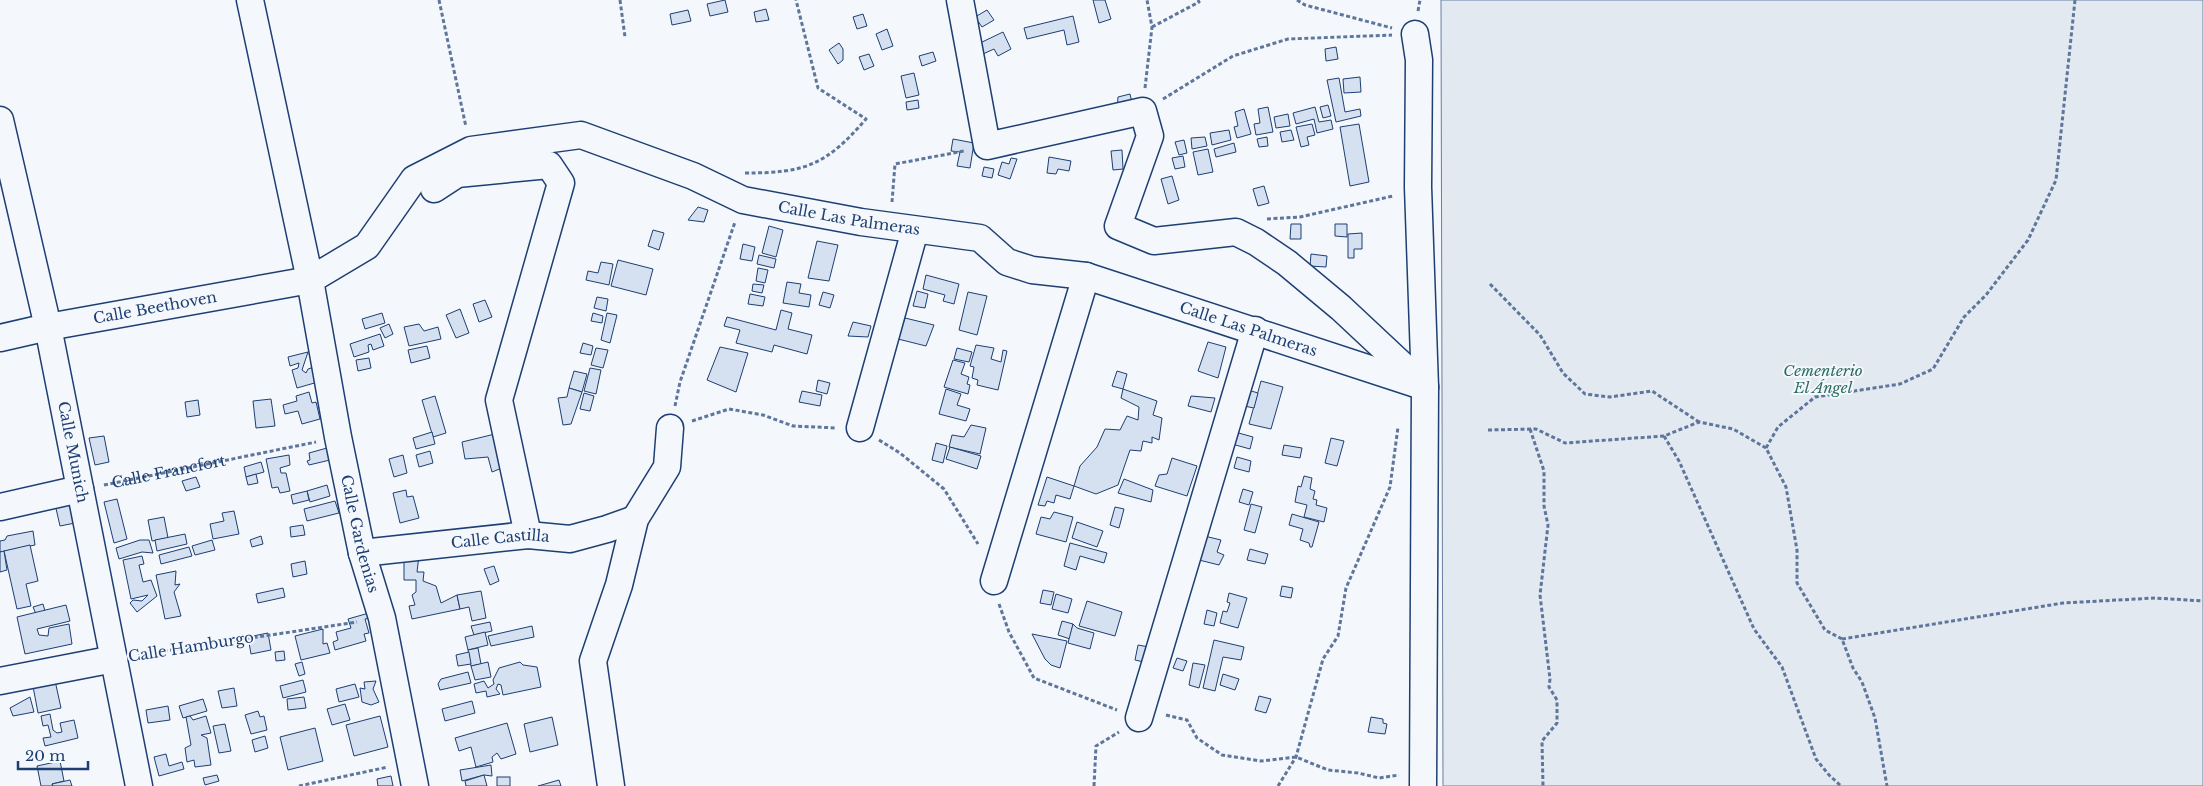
<svg xmlns="http://www.w3.org/2000/svg" width="2203" height="786" font-family="'Libre Baskerville',serif">
	<rect width="100%" height="100%" fill="#f4f7fb"/>
	<polygon fill="#e3e9f0" stroke="#687fa3" points="1441,0 2203,0 2203,786 1443,786"/>
	<g fill="#d5e0f0" stroke="#1d3f73">
		<polygon points="725,0 728,12 710,16 707,4"/>
		<polygon points="1093,0 1105,0 1111,19 1099,23"/>
		<polygon points="766,9 769,20 756,22 754,12"/>
		<polygon points="688,10 691,21 672,25 670,14"/>
		<polygon points="987,10 994,20 982,27 975,17"/>
		<polygon points="863,14 867,26 857,29 853,17"/>
		<polygon points="1073,16 1079,42 1067,45 1064,30 1027,39 1024,28"/>
		<polygon points="887,29 893,46 882,50 876,34"/>
		<polygon points="1003,32 1011,49 998,56 994,49 983,54 978,44"/>
		<polygon points="839,43 843,49 843,60 838,64 829,50"/>
		<polygon points="1336,47 1338,59 1326,61 1325,49"/>
		<polygon points="933,52 936,61 922,66 919,56"/>
		<polygon points="869,54 874,66 864,70 859,57"/>
		<polygon points="914,73 919,95 906,98 901,76"/>
		<polygon points="1360,77 1361,92 1344,93 1343,79"/>
		<polygon points="1339,78 1345,112 1360,109 1361,116 1336,122 1327,80"/>
		<polygon points="1130,94 1133,107 1117,110 1118,97"/>
		<polygon points="918,100 919,108 907,110 906,102"/>
		<polygon points="1328,105 1331,116 1323,118 1320,107"/>
		<polygon points="1268,107 1273,132 1256,135 1254,124 1260,123 1258,109"/>
		<polygon points="1315,107 1319,122 1331,120 1333,129 1317,133 1314,119 1296,124 1293,113"/>
		<polygon points="1244,109 1251,134 1237,138 1234,127 1238,126 1235,112"/>
		<polygon points="1288,114 1290,126 1276,128 1274,117"/>
		<polygon points="1312,124 1315,135 1307,137 1309,145 1301,147 1296,127"/>
		<polygon points="1359,124 1369,182 1350,186 1340,127"/>
		<polygon points="1229,130 1231,140 1212,145 1210,133"/>
		<polygon points="1291,130 1294,140 1282,142 1280,132"/>
		<polygon points="1205,137 1207,146 1192,149 1191,138"/>
		<polygon points="1267,137 1268,146 1259,147 1257,139"/>
		<polygon points="953,139 974,143 970,168 957,166 960,152 951,151"/>
		<polygon points="1184,140 1187,153 1179,155 1175,142"/>
		<polygon points="1234,143 1236,152 1216,157 1214,149"/>
		<polygon points="1208,149 1213,172 1198,175 1193,152"/>
		<polygon points="1122,150 1123,169 1113,170 1111,151"/>
		<polygon points="1183,156 1185,167 1175,169 1172,158"/>
		<polygon points="1049,157 1071,161 1069,171 1058,169 1056,174 1047,173"/>
		<polygon points="1011,158 1017,159 1010,179 998,175 1002,162 1009,164"/>
		<polygon points="984,167 994,169 992,178 982,176"/>
		<polygon points="1172,176 1179,200 1168,204 1161,179"/>
		<polygon points="1264,186 1269,203 1258,206 1253,189"/>
		<polygon points="698,207 708,210 704,222 688,220"/>
		<polygon points="1291,224 1301,224 1301,239 1290,239"/>
		<polygon points="1335,224 1347,224 1347,237 1335,236"/>
		<polygon points="769,226 783,230 776,257 762,253"/>
		<polygon points="653,230 664,233 659,250 648,246"/>
		<polygon points="1362,233 1362,249 1354,249 1354,258 1348,258 1348,234"/>
		<polygon points="817,241 838,245 829,281 808,278"/>
		<polygon points="743,244 755,247 752,261 740,259"/>
		<polygon points="1311,254 1327,256 1326,267 1310,266"/>
		<polygon points="759,255 776,259 774,268 757,264"/>
		<polygon points="618,260 653,269 646,295 611,286"/>
		<polygon points="601,262 613,264 609,285 586,280 588,271 598,273"/>
		<polygon points="758,268 768,270 765,283 756,281"/>
		<polygon points="926,275 959,284 954,304 943,301 945,295 923,289"/>
		<polygon points="787,282 801,284 799,293 811,295 809,307 783,303"/>
		<polygon points="753,284 764,285 762,293 752,291"/>
		<polygon points="917,291 928,294 925,308 913,306"/>
		<polygon points="823,292 834,295 830,308 819,305"/>
		<polygon points="968,292 987,296 977,335 959,330"/>
		<polygon points="750,294 765,297 763,306 748,304"/>
		<polygon points="597,297 608,299 606,311 594,308"/>
		<polygon points="485,300 492,317 479,322 473,304"/>
		<polygon points="460,309 469,333 456,338 446,315"/>
		<polygon points="781,310 792,313 788,329 812,335 807,354 774,345 772,352 736,343 740,330 724,326 727,317 776,330"/>
		<polygon points="382,313 385,323 365,329 362,319"/>
		<polygon points="593,313 603,316 602,323 591,321"/>
		<polygon points="607,313 617,315 610,343 601,340"/>
		<polygon points="905,318 934,325 926,346 898,339"/>
		<polygon points="853,322 871,326 868,337 848,336"/>
		<polygon points="389,324 393,334 385,338 380,328"/>
		<polygon points="419,324 424,331 438,327 441,339 409,346 404,327"/>
		<polygon points="380,334 384,346 373,350 371,344 368,345 369,352 354,357 350,344"/>
		<polygon points="1208,342 1226,347 1218,378 1198,371"/>
		<polygon points="583,343 593,346 591,355 580,353"/>
		<polygon points="976,345 994,348 991,359 1001,362 1003,350 1007,351 998,390 977,385 978,380 972,378 974,367 970,366"/>
		<polygon points="427,346 430,358 411,363 408,350"/>
		<polygon points="720,347 748,353 736,392 707,380"/>
		<polygon points="596,348 608,350 603,368 591,365"/>
		<polygon points="957,348 972,352 969,362 954,359"/>
		<polygon points="308,352 302,370 306,373 308,369 314,367 318,382 297,388 292,370 298,368 299,363 290,366 288,357"/>
		<polygon points="369,358 371,368 358,371 356,360"/>
		<polygon points="953,360 965,363 961,374 969,377 967,384 970,385 968,394 944,387"/>
		<polygon points="590,368 601,370 596,394 584,391"/>
		<polygon points="574,371 587,374 582,392 569,388"/>
		<polygon points="1117,371 1127,374 1123,389 1112,386"/>
		<polygon points="818,380 830,383 827,394 816,391"/>
		<polygon points="1261,381 1283,387 1271,429 1249,424"/>
		<polygon points="569,388 582,392 571,424 563,425 558,398 567,397"/>
		<polygon points="946,389 961,394 957,405 970,409 966,421 939,414"/>
		<polygon points="1123,389 1157,401 1153,415 1162,418 1159,440 1152,437 1152,443 1143,441 1141,451 1130,450 1118,485 1096,494 1074,486 1080,466 1097,447 1105,429 1120,430 1127,416 1138,420 1139,407 1121,398"/>
		<polygon points="1248,390 1258,393 1254,408 1244,406"/>
		<polygon points="802,391 822,395 820,406 799,402"/>
		<polygon points="309,392 312,403 316,402 320,419 302,424 298,411 285,414 283,405 297,401 296,396"/>
		<polygon points="584,393 594,396 590,411 580,409"/>
		<polygon points="435,396 446,433 433,437 422,400"/>
		<polygon points="1191,396 1215,398 1211,412 1188,406"/>
		<polygon points="271,399 275,426 256,428 253,401"/>
		<polygon points="198,400 200,415 187,417 185,402"/>
		<polygon points="971,425 986,428 980,454 949,447 952,435 964,437"/>
		<polygon points="432,432 435,444 416,449 413,438"/>
		<polygon points="1235,432 1253,437 1250,449 1232,444"/>
		<polygon points="495,434 502,468 492,472 488,457 465,459 462,442"/>
		<polygon points="104,436 109,462 95,465 89,438"/>
		<polygon points="1331,438 1344,441 1337,466 1325,463"/>
		<polygon points="936,443 947,446 943,463 932,460"/>
		<polygon points="1284,445 1302,448 1300,458 1282,455"/>
		<polygon points="950,447 981,456 977,469 946,459"/>
		<polygon points="327,448 330,460 309,465 307,461 310,460 309,453"/>
		<polygon points="430,451 433,463 419,467 416,455"/>
		<polygon points="289,455 290,465 280,468 281,473 286,473 290,491 280,493 278,487 272,488 266,459"/>
		<polygon points="403,455 407,473 394,477 389,459"/>
		<polygon points="1237,457 1251,461 1249,472 1234,468"/>
		<polygon points="1172,458 1197,466 1187,496 1155,486 1159,475 1167,474"/>
		<polygon points="261,462 264,472 246,477 244,467"/>
		<polygon points="256,474 258,483 248,485 246,477"/>
		<polygon points="1304,476 1312,478 1310,489 1315,491 1313,499 1317,500 1316,505 1327,508 1324,522 1304,517 1307,505 1295,502 1298,486 1301,487"/>
		<polygon points="196,477 200,487 186,491 182,481"/>
		<polygon points="1047,477 1074,486 1070,499 1056,495 1054,503 1047,501 1045,506 1038,505"/>
		<polygon points="1124,479 1153,490 1151,502 1118,493"/>
		<polygon points="327,485 330,496 310,502 307,491"/>
		<polygon points="1243,489 1253,492 1249,505 1239,502"/>
		<polygon points="406,490 407,497 413,496 419,518 400,523 393,493"/>
		<polygon points="307,491 309,500 293,504 291,495"/>
		<polygon points="117,499 127,539 114,543 104,502"/>
		<polygon points="70,501 75,523 60,526 55,504"/>
		<polygon points="335,501 339,513 307,521 304,509"/>
		<polygon points="1251,504 1262,507 1255,533 1244,530"/>
		<polygon points="1115,507 1124,509 1119,528 1110,525"/>
		<polygon points="234,511 239,534 213,539 210,524 224,521 222,513"/>
		<polygon points="1054,512 1073,517 1066,542 1036,534 1041,517 1050,519"/>
		<polygon points="1292,514 1319,522 1312,547 1310,547 1309,543 1300,540 1303,529 1289,525"/>
		<polygon points="164,517 168,538 152,541 148,520"/>
		<polygon points="1077,522 1103,531 1097,547 1072,538"/>
		<polygon points="303,525 305,535 291,537 290,527"/>
		<polygon points="33,531 35,545 0,552 0,541 5,540 7,536"/>
		<polygon points="185,534 187,544 157,551 155,540"/>
		<polygon points="1200,535 1221,540 1217,552 1224,555 1219,565 1195,559"/>
		<polygon points="261,536 263,544 252,547 250,540"/>
		<polygon points="140,540 149,540 153,553 142,552 119,559 116,548"/>
		<polygon points="212,540 215,550 195,555 192,546"/>
		<polygon points="1070,543 1107,553 1104,563 1080,556 1076,570 1064,566"/>
		<polygon points="30,545 38,581 26,584 31,606 17,609 4,551"/>
		<polygon points="189,547 192,556 161,564 159,555"/>
		<polygon points="1250,549 1268,554 1265,564 1247,560"/>
		<polygon points="4,551 7,570 0,572 0,552"/>
		<polygon points="419,555 417,572 424,572 423,581 436,586 441,603 457,595 460,609 412,619 409,606 415,605 412,595 416,592 416,580 404,580 404,559"/>
		<polygon points="142,556 144,564 139,565 143,582 151,580 157,596 137,612 130,603 133,600 142,601 148,595 131,599 123,560"/>
		<polygon points="305,561 307,574 293,577 291,564"/>
		<polygon points="494,566 499,581 490,585 484,569"/>
		<polygon points="176,571 175,585 180,584 174,592 181,616 165,619 156,575"/>
		<polygon points="1282,586 1293,588 1291,598 1280,596"/>
		<polygon points="283,588 285,597 258,603 256,594"/>
		<polygon points="1043,590 1054,592 1051,605 1040,603"/>
		<polygon points="481,591 486,618 472,621 469,607 460,609 457,595"/>
		<polygon points="1229,593 1247,598 1238,628 1220,623 1223,611 1227,612 1230,603 1227,602"/>
		<polygon points="1056,594 1072,599 1068,613 1052,609"/>
		<polygon points="1087,601 1122,612 1115,636 1079,626"/>
		<polygon points="43,604 45,611 36,614 33,607"/>
		<polygon points="66,605 70,621 37,629 39,635 48,636 49,628 69,624 72,644 25,654 17,617"/>
		<polygon points="1207,610 1217,613 1214,626 1204,624"/>
		<polygon points="369,613 370,618 365,619 369,633 364,634 366,641 335,650 333,642 338,640 336,632 351,628 348,619"/>
		<polygon points="1062,621 1073,624 1070,639 1058,635"/>
		<polygon points="490,622 492,631 474,635 471,626"/>
		<polygon points="1073,624 1077,628 1094,633 1090,649 1068,643"/>
		<polygon points="532,626 534,637 491,646 488,636"/>
		<polygon points="323,629 323,644 327,643 330,653 301,660 295,636"/>
		<polygon points="485,632 488,645 468,650 465,637"/>
		<polygon points="268,633 271,650 251,654 248,637"/>
		<polygon points="1032,634 1067,641 1060,668 1051,665 1045,659"/>
		<polygon points="1214,640 1244,647 1241,660 1223,657 1215,691 1203,688"/>
		<polygon points="1138,645 1149,647 1148,663 1135,660"/>
		<polygon points="478,648 481,664 471,666 468,650"/>
		<polygon points="284,651 285,660 276,661 275,652"/>
		<polygon points="469,652 471,664 458,666 456,655"/>
		<polygon points="1177,658 1187,661 1183,671 1173,668"/>
		<polygon points="302,662 305,674 299,676 295,664"/>
		<polygon points="488,662 491,677 475,680 471,666"/>
		<polygon points="520,662 523,665 537,667 541,687 503,695 501,685 498,684 496,689 500,694 487,697 486,691 476,693 474,684 484,681 488,688 494,684 493,680 499,668"/>
		<polygon points="1193,663 1205,665 1199,688 1189,685"/>
		<polygon points="468,672 471,683 440,690 438,684 441,679"/>
		<polygon points="1223,674 1239,679 1235,690 1220,685"/>
		<polygon points="54,676 61,708 38,713 32,681"/>
		<polygon points="303,680 306,692 283,698 280,686"/>
		<polygon points="376,681 373,689 379,702 371,705 362,702 360,688 365,689 364,682"/>
		<polygon points="355,684 359,697 339,702 336,689"/>
		<polygon points="234,688 237,706 222,708 218,691"/>
		<polygon points="1259,696 1271,699 1266,713 1255,710"/>
		<polygon points="30,697 34,712 13,716 10,708"/>
		<polygon points="304,697 306,708 288,710 287,699"/>
		<polygon points="203,699 207,711 183,718 179,706"/>
		<polygon points="472,701 475,713 445,721 442,709"/>
		<polygon points="345,704 350,720 332,725 327,709"/>
		<polygon points="168,706 170,720 148,723 146,710"/>
		<polygon points="258,711 260,717 264,716 267,730 251,734 245,715"/>
		<polygon points="50,714 53,730 57,733 62,732 60,723 74,720 78,738 45,746 43,738 51,737 48,725 43,726 41,716"/>
		<polygon points="190,716 193,720 206,716 211,733 201,735 207,738 211,765 195,767 194,760 187,762 185,748 191,745 186,717"/>
		<polygon points="380,716 388,747 354,756 346,725"/>
		<polygon points="552,717 558,745 530,752 524,724"/>
		<polygon points="1371,717 1383,719 1383,723 1387,724 1385,734 1368,732"/>
		<polygon points="507,723 516,754 501,759 497,753 492,757 493,762 476,767 471,747 459,751 455,738"/>
		<polygon points="225,724 231,751 219,753 213,726"/>
		<polygon points="315,728 323,761 288,770 280,737"/>
		<polygon points="265,736 268,748 255,752 252,740"/>
		<polygon points="166,754 169,766 182,762 184,769 159,776 154,757"/>
		<polygon points="60,761 64,781 52,784 53,786 41,786 37,766"/>
		<polygon points="491,765 492,776 484,775 462,781 460,770"/>
		<polygon points="217,775 219,781 205,785 203,778"/>
		<polygon points="484,775 487,786 466,786 465,781"/>
		<polygon points="391,776 393,786 378,786 377,779"/>
		<rect x="497" y="777" width="13" height="9"/>
		<polygon points="70,780 72,786 53,786 52,784"/>
		<polygon points="559,780 561,786 538,786"/>
	</g>
	<g fill="none" stroke-linecap="round" stroke-linejoin="round">
		<g stroke="#1d3f73" stroke-width="29">
			<g id="minor">
				<path id="s2" d="M250 0 310 280 338 437 362 553 382 618 415 786"/>
				<polyline points="960,0 987,146 1143,111 1150,136 1118,226 1154,241 1236,232 1256,242 1287,263 1341,308 1419,381"/>
				<polyline points="1415,34 1419,60 1418,187 1425,387 1423,786"/>
				<path id="s3" d="M0 120 48 327 139 786"/>
				<polyline points="434,189 457,174 549,165 561,183 499,400 528,535"/>
				<path id="s4" d="M0 338 48 327 310 280 367 246 414 179 471 150 581 135 693 176 743 200 861 222 980 238 1007 262 1032 270 1086 276 1425 387"/>
				<polyline points="860,428 915,230"/>
				<polyline points="0,507 80,489"/>
				<path id="s5" d="M362 553 528 535 570 539 607 529 635 519"/>
				<polyline points="994,581 1086,276"/>
				<polyline points="0,681 114,659"/>
				<polyline points="1139,718 1255,330"/>
				<polyline points="611,786 593,661 619,585 635,519 667,467 670,428"/>
			</g>
		</g>
		<g stroke="#5e769c" stroke-width="3" stroke-dasharray="4 2.5" stroke-linecap="butt">
			<polyline points="439,0 466,127"/>
			<polyline points="620,0 625,37"/>
			<polyline points="1297,0 1305,5 1392,28"/>
			<polyline points="1418,11 1420,0"/>
			<polyline points="1152,27 1199,2 1198,0"/>
			<polyline points="1145,88 1152,27 1147,0"/>
			<polyline points="1163,99 1233,56 1288,39 1392,35"/>
			<path d="M745 173C806 173 826 165 866 119L818 88 796 0"/>
			<polyline points="892,202 895,164 964,151"/>
			<polyline points="1267,219 1300,217 1393,196"/>
			<polyline points="1490,284 1540,335 1563,373 1585,394 1610,397 1652,391 1699,422"/>
			<polyline points="675,406 680,382 735,222"/>
			<polyline points="692,421 729,409 763,415 793,426 837,428"/>
			<polyline points="1530,429 1544,471 1544,506 1548,525 1540,595 1550,679 1549,687 1557,700 1557,723 1542,741 1543,786"/>
			<polyline points="1488,430 1536,429 1565,443 1664,436 1699,422 1733,429 1766,448 1786,487 1797,550 1797,583 1825,630 1842,639 1853,668 1862,682 1875,718 1887,786"/>
			<polyline points="1664,436 1679,461 1754,629 1782,667 1816,759 1829,775 1841,786"/>
			<polyline points="879,440 900,453 944,489 978,544"/>
			<polyline points="1766,448 1778,427 1815,397 1900,384 1933,369 1964,317 1986,295 2028,240 2056,180 2075,0"/>
			<path id="s1" d="M104 485 316 442"/>
			<polyline points="999,604 1009,632 1034,678 1117,710"/>
			<polyline points="1842,639 2063,603 2155,598 2203,601"/>
			<polyline points="138,655 357,622"/>
			<polyline points="1166,715 1187,720 1197,738 1222,755 1261,761 1296,757 1328,770 1358,773 1379,778 1399,775"/>
			<polyline points="299,786 388,767"/>
			<polyline points="1094,786 1096,746 1119,732"/>
			<polyline points="1278,786 1296,757 1323,659 1338,636 1346,588 1390,487 1398,427"/>
		</g>
		<use href="#minor" stroke="#f4f7fb" stroke-width="26"/>
	</g>
	<g text-anchor="middle" stroke-width="4" stroke-linejoin="round" paint-order="stroke">
		<g font-size="15" fill="#1d3f73" stroke="#f4f7fb">
			<text dy="5" stroke="none"><textPath href="#s4" startOffset="921">Calle Las Palmeras</textPath></text>
			<text dy="5" stroke="none"><textPath href="#s4" startOffset="158">Calle Beethoven</textPath></text>
			<text dy="5" stroke="none"><textPath href="#s4" startOffset="1341">Calle Las Palmeras</textPath></text>
			<text dy="5" stroke="none"><textPath href="#s3" startOffset="340">Calle Munich</textPath></text>
			<text dy="5" stroke="none"><textPath href="#s1" startOffset="66">Calle Francfort</textPath></text>
			<text dy="5" stroke="none"><textPath href="#s2" startOffset="545">Calle Gardenias</textPath></text>
			<text dy="5" stroke="none"><textPath href="#s5" startOffset="139">Calle Castilla</textPath></text>
			<text transform="translate(191 647) rotate(-9)" y="5">Calle Hamburgo</text>
		</g>
		<g font-size="15" font-style="italic" fill="#2c6c60" stroke="#f4f7fb">
			<text x="1823" y="376">Cementerio<tspan x="1823" dy="17">El Ángel</tspan></text>
		</g>
	</g>
	<path d="M18 761v8h70v-8" fill="none" stroke="#1d3f73" stroke-width="2.5"/>
	<text x="25" y="761" font-size="15" fill="#1d3f73" stroke="#f4f7fb" stroke-width="4" paint-order="stroke">20 m</text>
</svg>
